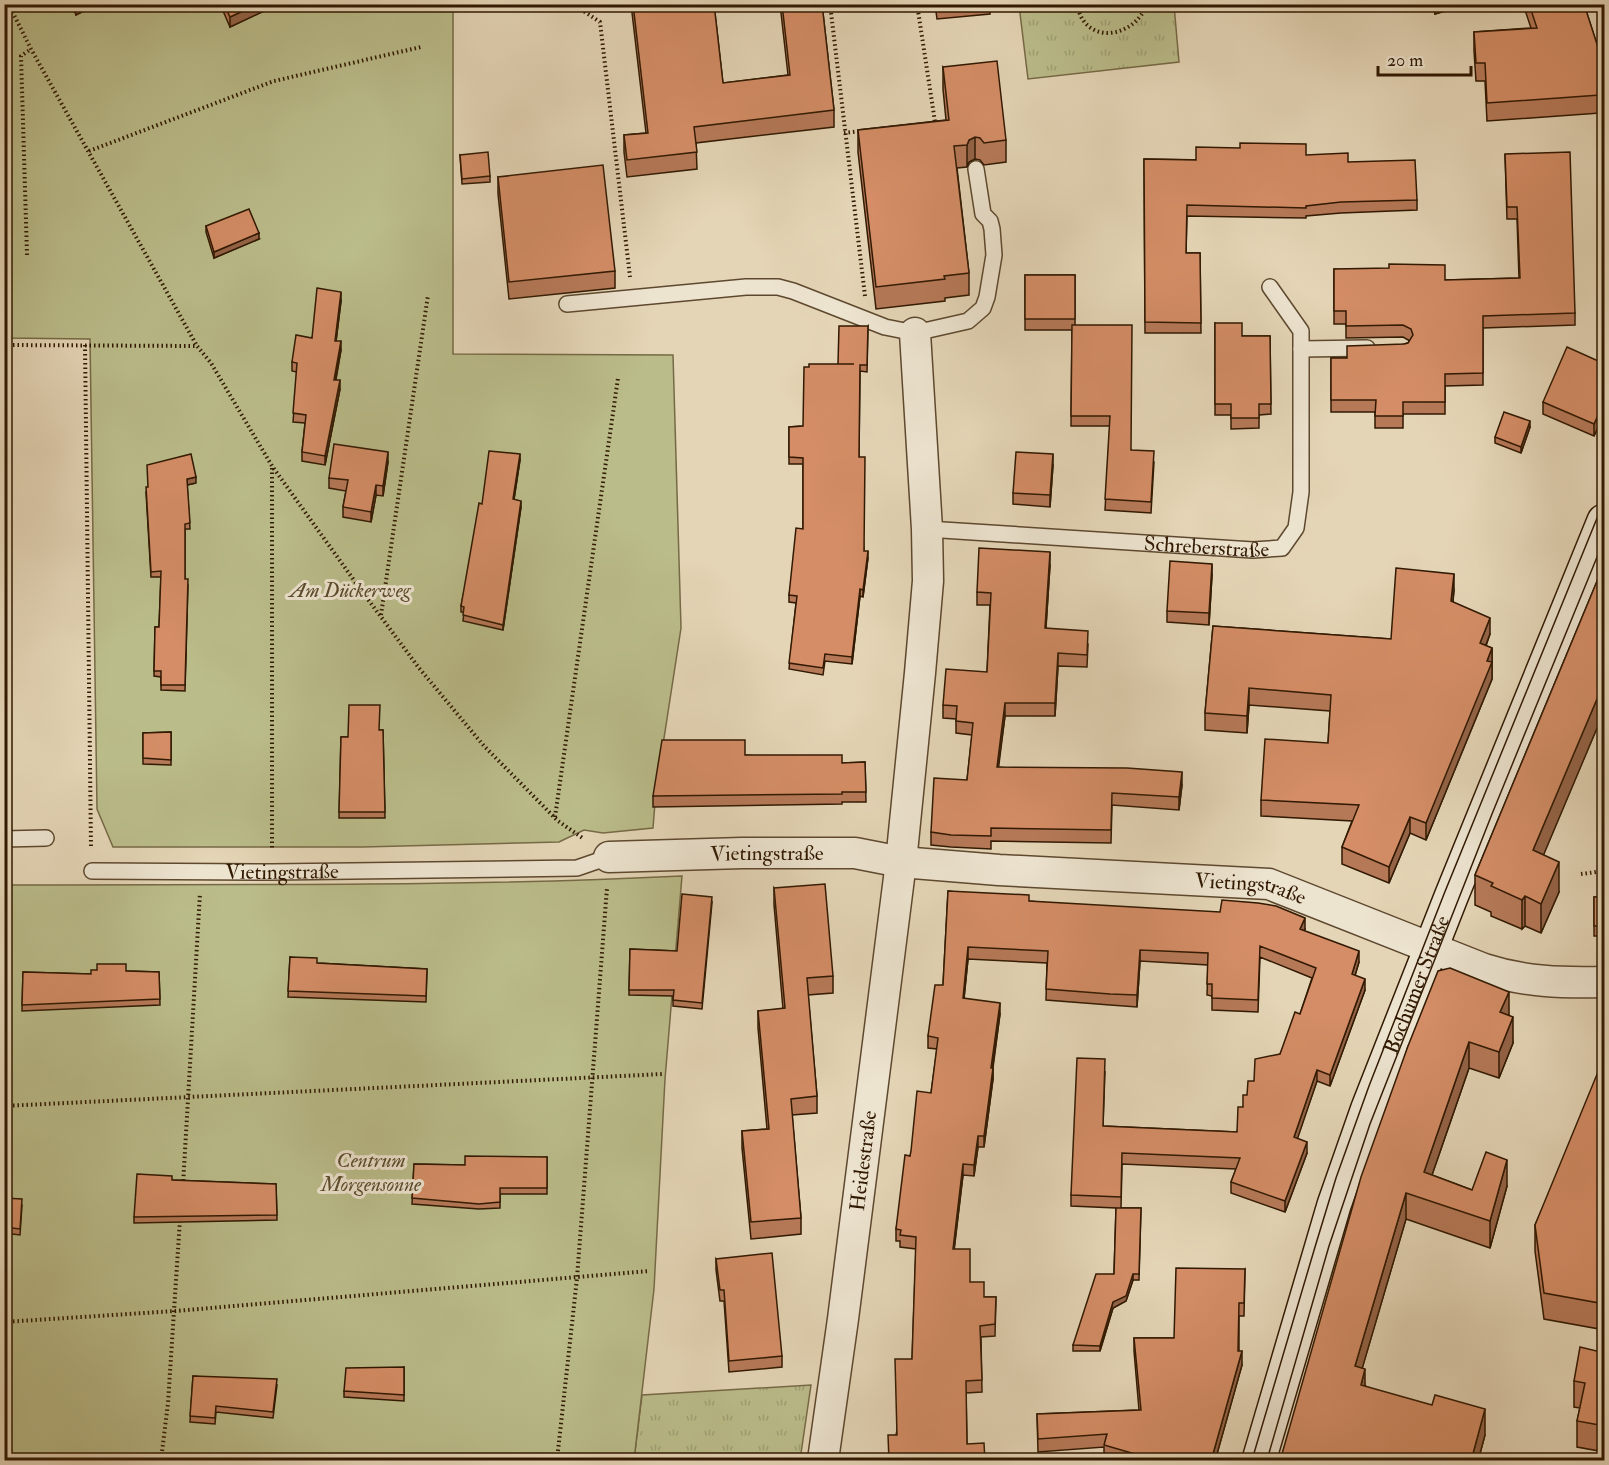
<svg xmlns="http://www.w3.org/2000/svg" width="1609" height="1465" font-family="'IM FELL Double Pica',serif">
	<defs>
		<pattern id="grass-tufts" width="24" height="20" patternUnits="userSpaceOnUse" patternTransform="scale(1.5)"><rect width="24" height="20" fill="#babc8a"/><path d="M3 7l-1-3M5 7V3M7 7l1-3M15 17l-1-3M17 17v-4M19 17l1-3" fill="none" stroke="#a0a175"/></pattern>
	</defs>
	<rect width="100%" height="100%" fill="#e4d5b6"/>
	<filter id="stains"><feTurbulence type="fractalNoise" baseFrequency=".00333" numOctaves="4"/><feColorMatrix values="0 0 0 0 .2 0 0 0 0 .09 0 0 0 0 .02 0 0 0 .5 -.17"/></filter>
	<radialGradient id="worn" r=".72"><stop offset=".6" stop-color="#630" stop-opacity="0"/><stop offset="1" stop-color="#630" stop-opacity=".3"/></radialGradient>
	<g fill="url(#grass-tufts)" stroke="#766a46" stroke-width="1.5">
		<polygon points="1019,5 1174,5 1179,62 1028,79"/>
		<polygon points="811,1385 800,1460 634,1460 642,1395"/>
	</g>
	<g fill="#babc8a" stroke="#766a46" stroke-width="1.5">
		<polygon points="5,5 453,5 453,354 673,355 681,628 656,790 653,828 603,833 584,830 559,842 363,847 113,847 97,809 90,339 5,338"/>
		<path d="M682 876 665 1079 654 1289 634 1460H5L4 895 11 885C235 884 459 887 682 876Z"/>
	</g>
	<g fill="none" stroke-linecap="round" stroke-linejoin="round">
		<g stroke="#5e482f" stroke-width="18">
			<g id="lane">
				<polyline points="567,304 746,287 778,287 793,291 885,327 915,333 968,321 983,308 987,297 994,255 992,229 990,221 983,214 976,169"/>
				<polyline points="1301,349 1367,348"/>
				<path id="s1" d="M927 529 1253 550 1282 548 1296 528 1301 492V331L1270 287"/>
				<polyline points="4,839 46,838"/>
				<path id="s2" d="M92 871 272 872 577 868 609 857"/>
			</g>
		</g>
		<g stroke="#5e482f" stroke-width="33">
			<g id="street">
				<path id="s3" d="M609 857 742 853H855L901 862 999 870 1269 884 1484 969C1524 982 1562 983 1604 982"/>
				<path id="s4" d="M823 1460 843 1319 901 862 920 673 928 581 927 529 915 333"/>
			</g>
		</g>
		<g stroke="#311902" stroke-width="36">
			<g id="secondary">
				<path id="s5" d="M1259 1460 1334 1205 1368 1108 1451 897 1604 521"/>
			</g>
		</g>
		<g stroke="#311902" stroke-width="4" stroke-dasharray="1.5 3" stroke-linecap="butt">
			<polyline points="523,4 523,9 566,4"/>
			<polyline points="573,4 600,22 630,277"/>
			<polyline points="830,4 865,296"/>
			<polyline points="917,4 935,122 932,123"/>
			<path d="M1077 4C1084 46 1134 39 1147 4"/>
			<polyline points="4,11 12,11 31,49 197,346"/>
			<polyline points="844,133 862,131"/>
			<polyline points="89,151 274,81 421,47"/>
			<polyline points="27,255 21,56 31,49"/>
			<polyline points="4,345 197,346 211,363 272,466 361,590 419,668 484,746 558,821 584,839"/>
			<polyline points="85,345 91,848"/>
			<polyline points="272,468 272,850"/>
			<polyline points="381,615 428,295"/>
			<polyline points="555,817 618,378"/>
			<polyline points="1581,874 1604,871"/>
			<polyline points="4,1106 663,1074"/>
			<polyline points="183,1185 200,893"/>
			<polyline points="4,1322 175,1311 649,1271"/>
			<polyline points="161,1460 168,1403 180,1219"/>
			<polyline points="557,1460 577,1278 607,888"/>
		</g>
		<use href="#lane" stroke="#ede4d0" stroke-width="15"/>
		<use href="#street" stroke="#ede4d0" stroke-width="30"/>
		<use href="#secondary" stroke="#ede4d0" stroke-width="33"/>
		<g stroke="#311902" stroke-width="1.5">
			<polyline points="1252,1460 1315,1247 1336,1178 1369,1086 1444,894 1604,501"/>
			<polyline points="1267,1460 1329,1246 1370,1124 1492,814 1604,540"/>
		</g>
	</g>
	<g fill="#b67958" stroke="#311902" stroke-width="1.5">
		<polygon points="71,4 97,4 76,15"/>
		<polygon points="220,4 279,4 230,27"/>
		<polygon points="631,4 714,4 723,83 788,75 780,4 822,4 834,110 834,127 696,143 697,169 627,177 624,152 624,135 646,133"/>
		<polygon points="935,4 990,4 990,14 937,19"/>
		<polygon points="1432,4 1462,4 1462,6 1435,14"/>
		<polygon points="1523,4 1584,4 1605,69 1605,108 1600,113 1487,121 1485,81 1476,81 1474,51 1474,32 1531,28"/>
		<polygon points="943,67 1006,140 1006,162 984,165 980,160 975,159 969,162 967,167 957,168 969,273 969,295 945,298 945,301 876,309 858,152 858,130 946,120 943,89"/>
		<polygon points="1505,154 1575,313 1575,325 1483,328 1483,385 1445,386 1445,414 1403,414 1403,428 1375,428 1375,412 1331,412 1331,358 1347,358 1404,344 1408,343 1410,341 1403,337 1346,338 1346,324 1334,324 1334,269 1445,280 1519,278 1517,219 1507,219"/>
		<polygon points="460,155 490,176 490,182 462,184"/>
		<polygon points="1144,159 1348,162 1417,200 1417,210 1341,213 1306,216 1306,218 1187,216 1186,253 1200,253 1201,333 1145,333"/>
		<polygon points="498,177 615,271 615,288 509,299 498,194"/>
		<polygon points="206,226 259,239 214,258 206,232"/>
		<polygon points="1025,275 1075,275 1075,325 1131,450 1154,462 1151,513 1105,510 1110,426 1071,426 1072,330 1025,330"/>
		<polygon points="341,301 336,341 341,350 336,380 340,389 325,465 302,461 302,452 305,423 293,422 297,372 292,371 292,362"/>
		<polygon points="1215,323 1242,336 1270,336 1271,414 1259,415 1259,428 1231,429 1231,415 1215,415"/>
		<polygon points="868,326 867,372 860,371 859,457 864,551 868,558 863,597 860,596 852,664 825,661 823,675 789,669 796,603 789,602 789,595 803,529 803,464 789,464 789,427 803,426 838,364"/>
		<polygon points="1605,364 1605,412 1594,436 1543,414 1543,402"/>
		<polygon points="1530,427 1521,453 1495,443 1495,437"/>
		<polygon points="520,460 514,500 521,507 503,630 463,621 464,612 461,612 461,606 482,504"/>
		<polygon points="388,462 383,496 376,495 371,522 343,517 343,507 346,491 329,488 329,478"/>
		<polygon points="1053,465 1050,507 1013,504 1013,493"/>
		<polygon points="196,483 187,485 190,529 185,529 185,579 188,585 185,691 161,690 161,677 154,676 155,627 159,627 161,577 151,577 146,492"/>
		<polygon points="1605,562 1605,709 1543,855 1559,892 1541,933 1525,926 1522,929 1491,916 1491,912 1475,905 1475,875"/>
		<polygon points="1050,565 1046,628 1088,644 1087,667 1058,666 1055,716 1005,716 998,767 1182,785 1179,810 1112,805 1111,843 991,841 991,849 951,847 931,845 931,832 967,780 972,735 956,733 956,719 943,718 943,705 987,672 990,605 977,605 977,592"/>
		<polygon points="1212,575 1209,625 1167,622 1167,611"/>
		<polygon points="1454,590 1453,602 1490,634 1486,646 1492,648 1492,679 1426,840 1410,833 1389,883 1342,864 1342,847 1352,821 1261,816 1261,800 1328,743 1330,711 1249,705 1247,733 1205,730 1205,713 1213,626 1391,639"/>
		<polygon points="380,730 383,730 385,818 339,818 341,737 348,737"/>
		<polygon points="171,732 171,765 143,764 143,733"/>
		<polygon points="745,755 842,763 865,762 866,802 842,802 842,804 653,807 653,796"/>
		<polygon points="774,888 833,976 833,993 808,995 817,1096 817,1113 792,1115 801,1218 801,1234 751,1239 742,1148 742,1131 767,1129 758,1028 758,1011 783,1009 774,905"/>
		<polygon points="948,891 1029,901 1305,929 1304,931 1359,962 1355,975 1365,990 1330,1086 1317,1081 1297,1138 1307,1153 1285,1212 1231,1193 1231,1182 1236,1169 1122,1164 1121,1208 1141,1208 1139,1280 1133,1280 1126,1301 1113,1308 1100,1351 1073,1351 1073,1345 1114,1274 1116,1208 1071,1206 1071,1195 1105,1071 1103,1126 1237,1132 1243,1107 1247,1095 1254,1081 1280,1054 1300,1014 1312,978 1260,957 1258,1012 1212,1010 1212,996 1207,995 1208,965 1140,961 1137,1007 1110,1005 1046,1000 1047,963 968,959 964,998 1000,1014 993,1068 993,1079 984,1147 978,1147 974,1176 963,1175 954,1249 970,1282 984,1297 996,1297 995,1336 981,1337 982,1392 966,1393 967,1444 985,1461 896,1435 912,1359 916,1249 900,1247 900,1241 896,1241 896,1229 910,1156 931,1093 937,1049 928,1048 928,1036 943,985"/>
		<rect x="1594" y="897" width="11" height="39"/>
		<polygon points="712,903 702,1009 673,1006 673,996 629,995 630,949 677,951"/>
		<polygon points="290,957 317,963 427,969 426,1002 288,997"/>
		<polygon points="97,970 159,972 160,1005 22,1011 23,972 91,974"/>
		<polygon points="1509,1015 1513,1043 1499,1078 1469,1068 1432,1175 1472,1190 1507,1186 1490,1248 1406,1219 1362,1368 1365,1386 1485,1435 1478,1461 1280,1461 1408,1046"/>
		<polygon points="1605,1068 1605,1330 1544,1319 1535,1251 1535,1225"/>
		<polygon points="547,1157 547,1194 500,1194 500,1208 479,1209 412,1204 414,1164 465,1165"/>
		<polygon points="172,1180 276,1184 277,1220 134,1223 134,1217"/>
		<polygon points="4,1198 22,1205 20,1235 4,1233"/>
		<polygon points="716,1259 782,1356 782,1367 729,1372 724,1301 720,1301 716,1270"/>
		<polygon points="1245,1269 1244,1316 1239,1316 1239,1351 1242,1365 1215,1461 1112,1461 1104,1459 1104,1447 1038,1452 1037,1414 1139,1410 1134,1351 1134,1338 1174,1338"/>
		<polygon points="1605,1353 1605,1452 1577,1447 1577,1421 1580,1408 1574,1407 1574,1381"/>
		<polygon points="404,1367 404,1401 344,1397 344,1391"/>
		<polygon points="193,1376 277,1385 273,1418 216,1412 215,1424 190,1422"/>
	</g>
	<g fill="#946347" stroke="#311902" stroke-width="1.5">
		<polygon points="85,4 97,4 76,15 76,9"/>
		<polygon points="258,4 279,4 230,27 230,17"/>
		<polygon points="1435,4 1462,4 1462,6 1435,14"/>
		<polygon points="1605,90 1605,108 1600,113 1600,95"/>
		<polygon points="975,137 975,159 969,162 967,167 967,145 969,140"/>
		<polygon points="259,233 259,239 214,258 214,252"/>
		<polygon points="341,292 341,301 335,350 335,341"/>
		<polygon points="341,341 341,350 334,388 334,380"/>
		<polygon points="340,380 340,389 325,465 325,456"/>
		<polygon points="1605,400 1605,412 1594,436 1594,424"/>
		<polygon points="1530,421 1530,427 1521,453 1521,447"/>
		<polygon points="388,452 388,462 383,496 383,486"/>
		<polygon points="520,454 520,460 513,505 513,499"/>
		<polygon points="1053,454 1053,465 1050,507 1050,495"/>
		<polygon points="196,477 196,483 187,485 187,479"/>
		<polygon points="376,485 376,495 371,522 371,512"/>
		<polygon points="521,501 521,507 503,630 503,625"/>
		<polygon points="868,551 868,558 863,597 863,590"/>
		<polygon points="1050,552 1050,565 1045,641 1045,628"/>
		<polygon points="1212,564 1212,575 1209,625 1209,613"/>
		<polygon points="1454,574 1454,590 1451,618 1451,601"/>
		<polygon points="860,589 860,596 852,664 852,657"/>
		<polygon points="1490,618 1490,634 1480,660 1480,643"/>
		<polygon points="1492,648 1492,679 1426,840 1426,823"/>
		<polygon points="1058,653 1058,666 1055,716 1055,703"/>
		<polygon points="1605,680 1605,709 1533,880 1533,850"/>
		<polygon points="1249,688 1249,705 1247,733 1247,716"/>
		<polygon points="1005,703 1005,716 997,780 997,767"/>
		<polygon points="1182,772 1182,785 1179,810 1179,797"/>
		<polygon points="1410,817 1410,833 1389,883 1389,867"/>
		<polygon points="1559,862 1559,892 1541,933 1541,904"/>
		<polygon points="1525,896 1525,926 1522,929 1522,900"/>
		<polygon points="1305,918 1305,929 1300,940 1300,929"/>
		<polygon points="968,947 968,959 963,1009 963,998"/>
		<polygon points="1140,950 1140,961 1137,1007 1137,995"/>
		<polygon points="1359,951 1359,962 1352,986 1352,974"/>
		<polygon points="1365,979 1365,990 1330,1086 1330,1075"/>
		<polygon points="1509,992 1509,1018 1500,1012"/>
		<polygon points="1000,1003 1000,1014 991,1079 991,1068"/>
		<polygon points="1513,1017 1513,1043 1499,1078 1499,1052"/>
		<polygon points="1469,1042 1469,1068 1424,1198 1424,1172"/>
		<polygon points="993,1068 993,1079 984,1147 984,1136"/>
		<polygon points="1317,1070 1317,1081 1294,1149 1294,1137"/>
		<polygon points="978,1136 978,1147 974,1176 974,1165"/>
		<polygon points="1307,1142 1307,1153 1285,1212 1285,1201"/>
		<polygon points="1507,1160 1507,1186 1490,1248 1490,1221"/>
		<polygon points="963,1164 963,1175 953,1260 953,1249"/>
		<polygon points="1406,1193 1406,1219 1355,1393 1355,1366"/>
		<polygon points="1133,1274 1133,1280 1126,1301 1113,1308 1100,1351 1100,1346 1113,1302"/>
		<polygon points="1242,1351 1242,1365 1215,1461 1211,1461"/>
		<polygon points="1365,1369 1365,1396 1361,1385"/>
		<polygon points="1485,1409 1485,1435 1478,1461 1471,1461"/>
	</g>
	<g fill="#d48d66" stroke="#311902" stroke-width="1.5">
		<polygon points="74,4 85,4 76,9"/>
		<polygon points="224,4 258,4 230,17"/>
		<polygon points="633,4 714,4 723,83 790,75 782,4 822,4 834,110 694,127 697,152 627,160 624,135 648,133"/>
		<polygon points="1529,4 1584,4 1605,69 1605,90 1600,95 1487,103 1485,63 1476,63 1474,32 1537,28"/>
		<polygon points="997,61 1006,140 984,143 980,138 975,137 969,140 967,145 954,146 969,273 944,276 945,279 876,287 858,130 949,120 943,67"/>
		<polygon points="1240,143 1306,144 1306,155 1348,153 1348,162 1415,160 1417,200 1341,202 1306,206 1306,208 1187,205 1186,253 1200,253 1201,323 1145,322 1144,159 1196,160 1196,147 1240,148"/>
		<polygon points="488,152 490,176 462,179 460,155"/>
		<polygon points="1570,152 1575,313 1483,316 1483,373 1445,374 1445,402 1403,402 1403,416 1375,416 1376,400 1331,400 1331,358 1347,358 1347,346 1404,344 1408,343 1413,335 1411,329 1403,325 1346,326 1346,311 1334,311 1334,269 1389,268 1389,264 1445,265 1445,280 1520,278 1517,207 1507,207 1505,154"/>
		<polygon points="603,165 615,271 509,282 498,177"/>
		<polygon points="249,209 259,233 214,252 206,226"/>
		<rect x="1025" y="275" width="50" height="44"/>
		<polygon points="317,288 341,292 335,341 341,341 334,380 340,380 325,456 302,452 306,415 293,413 297,363 292,362 296,335 312,338"/>
		<polygon points="1215,323 1242,323 1242,336 1270,336 1271,404 1259,404 1259,418 1231,418 1231,404 1215,404"/>
		<polygon points="1072,325 1132,325 1131,450 1154,451 1151,502 1105,499 1110,416 1071,416"/>
		<polygon points="839,326 868,326 867,365 860,365 859,457 865,457 864,551 868,551 863,590 860,589 852,657 825,654 823,668 789,663 797,596 789,595 796,528 803,529 803,458 789,457 789,427 803,426 804,367 809,367 809,364 854,364 838,364"/>
		<polygon points="1567,347 1605,364 1605,400 1594,424 1543,402"/>
		<polygon points="1504,412 1530,421 1521,447 1495,437"/>
		<polygon points="334,444 388,452 383,486 376,485 371,512 343,507 348,480 329,478"/>
		<polygon points="489,451 520,454 513,499 521,501 503,625 463,615 464,607 461,606 479,503 482,504"/>
		<polygon points="1016,452 1053,454 1050,495 1013,493"/>
		<polygon points="191,454 196,477 187,479 190,523 185,524 185,579 188,579 185,685 161,685 161,671 154,671 155,627 159,627 161,571 151,572 146,487 148,487 147,465"/>
		<polygon points="979,548 1050,552 1045,628 1088,631 1087,655 1058,653 1055,703 1005,703 997,767 1127,768 1182,772 1179,797 1112,793 1111,830 991,828 991,836 951,835 931,832 934,778 967,780 973,723 956,721 957,706 943,705 946,669 987,672 991,593 977,592"/>
		<polygon points="1170,561 1212,564 1209,613 1167,611"/>
		<polygon points="1605,562 1605,680 1533,850 1559,862 1541,904 1525,896 1522,900 1491,886 1493,883 1475,875"/>
		<polygon points="1396,568 1454,574 1451,601 1490,618 1480,643 1492,648 1487,661 1492,662 1426,823 1410,817 1389,867 1342,847 1359,805 1261,800 1265,739 1328,743 1331,695 1249,688 1247,716 1205,713 1213,626 1391,639"/>
		<polygon points="349,705 380,705 379,730 383,730 385,812 339,812 341,737 348,737"/>
		<polygon points="171,732 171,760 143,758 143,733"/>
		<polygon points="662,740 745,740 745,755 842,755 842,763 865,762 866,792 842,792 842,794 653,796"/>
		<polygon points="825,884 833,976 807,978 817,1096 791,1099 801,1218 751,1222 742,1131 769,1129 758,1011 785,1008 774,888"/>
		<polygon points="948,891 1029,895 1029,901 1220,912 1222,900 1258,903 1276,906 1305,918 1300,929 1359,951 1352,974 1365,979 1330,1075 1317,1070 1294,1137 1307,1142 1285,1201 1231,1182 1240,1158 1122,1153 1121,1197 1071,1195 1077,1058 1105,1059 1103,1126 1237,1132 1238,1107 1243,1107 1243,1095 1247,1095 1248,1081 1254,1081 1255,1059 1280,1054 1295,1012 1300,1014 1316,968 1260,946 1258,1000 1212,998 1212,984 1207,984 1208,953 1140,950 1137,995 1110,994 1046,989 1048,951 968,947 963,998 1000,1003 991,1068 993,1068 984,1136 978,1136 974,1165 963,1164 953,1249 970,1249 970,1282 984,1282 984,1297 996,1297 995,1324 980,1326 982,1380 966,1381 967,1444 984,1443 985,1461 889,1461 888,1435 897,1435 895,1359 912,1359 916,1237 900,1235 901,1230 896,1229 905,1155 910,1156 911,1151 917,1091 931,1093 938,1038 928,1036 935,985 943,985"/>
		<polygon points="682,894 712,897 702,1003 673,1000 674,990 629,990 630,949 677,951"/>
		<rect x="1594" y="897" width="11" height="29"/>
		<polygon points="290,957 317,958 317,963 427,969 426,996 288,991"/>
		<polygon points="97,964 126,964 126,971 159,972 160,999 22,1005 23,972 91,974 91,970 97,970"/>
		<polygon points="1450,968 1509,992 1500,1012 1513,1017 1499,1052 1469,1042 1424,1172 1472,1190 1486,1152 1507,1160 1490,1221 1406,1193 1355,1366 1365,1369 1361,1385 1432,1405 1435,1395 1485,1409 1471,1461 1280,1461 1361,1177 1408,1046 1438,971"/>
		<polygon points="1600,1067 1605,1068 1605,1304 1544,1293 1535,1225"/>
		<polygon points="465,1156 547,1157 547,1188 500,1188 500,1202 479,1204 412,1198 414,1164 465,1165"/>
		<polygon points="137,1174 172,1176 172,1180 276,1184 277,1215 134,1217"/>
		<polygon points="4,1198 22,1199 20,1229 4,1227"/>
		<polygon points="1116,1208 1141,1208 1139,1274 1133,1274 1126,1296 1113,1302 1100,1346 1073,1345 1096,1274 1114,1274"/>
		<polygon points="772,1253 782,1356 729,1361 724,1290 720,1290 716,1259"/>
		<polygon points="1176,1268 1245,1269 1244,1303 1239,1303 1238,1351 1242,1351 1211,1461 1139,1461 1140,1458 1134,1456 1135,1454 1104,1445 1107,1434 1038,1439 1037,1414 1141,1410 1134,1338 1174,1338"/>
		<polygon points="1580,1347 1605,1353 1605,1426 1577,1421 1585,1383 1574,1381"/>
		<polygon points="404,1367 404,1395 344,1391 346,1368"/>
		<polygon points="193,1376 277,1379 273,1412 216,1406 215,1418 190,1416"/>
	</g>
	<g text-anchor="middle" stroke-width="6" stroke-linejoin="round" paint-order="stroke">
		<g font-size="21" fill="#311902" stroke="#ede4d0">
			<text dy="7" stroke="none"><textPath href="#s1" startOffset="280">Schreberstraße</textPath></text>
			<text dy="7" stroke="none"><textPath href="#s3" startOffset="158">Vietingstraße</textPath></text>
			<text dy="7" stroke="none"><textPath href="#s2" startOffset="190">Vietingstraße</textPath></text>
			<text dy="7" stroke="none"><textPath href="#s3" startOffset="644">Vietingstraße</textPath></text>
			<text dy="7" stroke="none"><textPath href="#s5" startOffset="501">Bochumer Straße</textPath></text>
			<text dy="7" stroke="none"><textPath href="#s4" startOffset="302">Heidestraße</textPath></text>
		</g>
		<g font-size="21" font-style="italic" fill="#5a4a2b" stroke="#ede4d0">
			<text x="350" y="597">Am Dückerweg</text>
			<text x="371" y="1167">Centrum<tspan x="371" dy="24">Morgensonne</tspan></text>
		</g>
	</g>
	<rect width="1609" height="1465" fill="none" stroke="#e4d5b6" stroke-width="24"/>
	<rect x="6" y="6" width="1597" height="1453" fill="none" stroke="#311902" stroke-width="3"/>
	<rect x="12" y="12" width="1585" height="1441" fill="none" stroke="#311902" stroke-width="1.5"/>
	<path d="M1378 66v9h93v-9" fill="none" stroke="#311902" stroke-width="3"/>
	<text x="1387" y="66" font-size="18" fill="#311902" stroke="#ede4d0" stroke-width="4.5" paint-order="stroke">20 m</text>
	<rect width="100%" height="100%" filter="url(#stains)"/>
	<rect width="100%" height="100%" fill="url(#worn)"/>
</svg>
